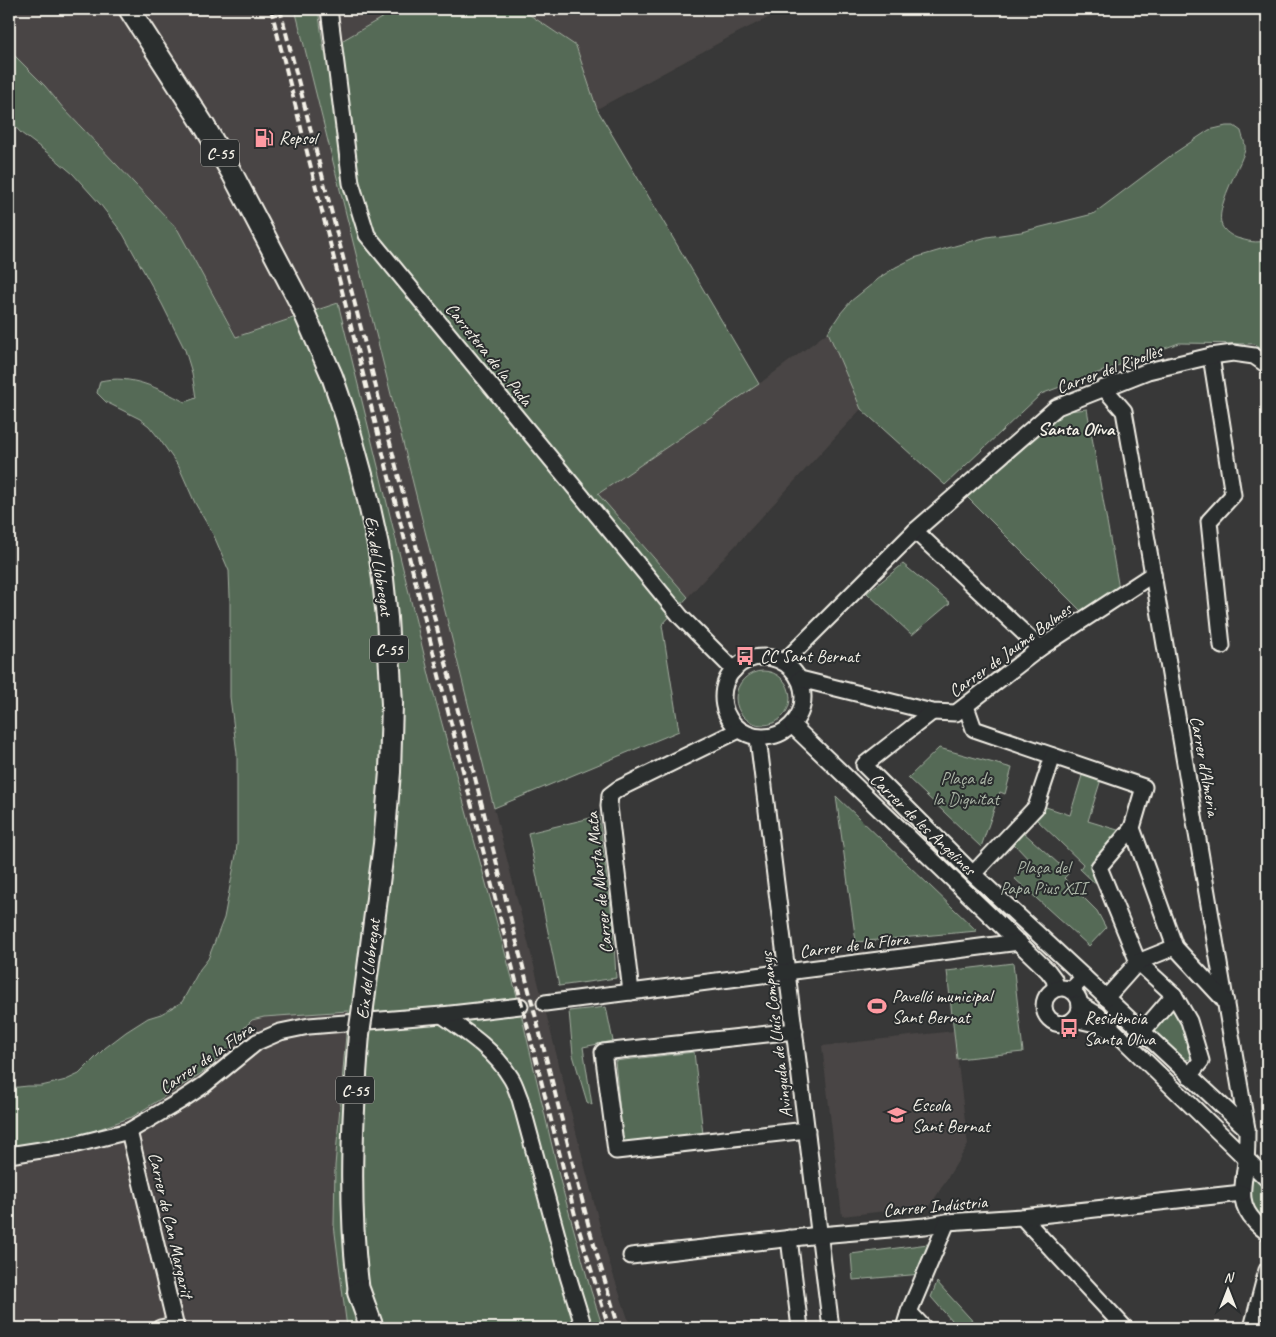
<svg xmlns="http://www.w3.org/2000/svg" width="1276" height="1337" font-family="Caveat,sans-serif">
	<rect width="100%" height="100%" fill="#383838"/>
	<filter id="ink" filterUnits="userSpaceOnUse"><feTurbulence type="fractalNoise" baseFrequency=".02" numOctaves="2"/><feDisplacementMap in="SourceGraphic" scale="10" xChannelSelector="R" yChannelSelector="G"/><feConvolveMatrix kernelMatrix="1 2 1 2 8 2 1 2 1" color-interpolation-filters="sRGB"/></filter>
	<g filter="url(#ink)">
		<g fill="#494544">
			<polygon points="9,9 295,9 494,808 609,1262 631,1328 603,1328 591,1291 560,1180 517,996 433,691 338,304 237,337 178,230 168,219 64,109 45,86 9,50"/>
			<polygon points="318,9 397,9 324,51"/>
			<polygon points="521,9 786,9 739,32 597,109 576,46"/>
			<polygon points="828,332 861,409 688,597 597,494 759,384"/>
			<polygon points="348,1011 335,1166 334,1225 347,1328 9,1328 9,1150 162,1099 213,1064 232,1045 244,1028 252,1020 264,1017"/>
			<polygon points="954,1031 968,1145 930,1206 842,1216 822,1046"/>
		</g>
		<g fill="#556b57" stroke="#a4aea0">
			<polygon points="295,9 318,9 324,51 397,9 521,9 576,46 597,109 759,384 598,494 688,597 662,625 679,731 494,808"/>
			<path d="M9 50 45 86 64 109 168 219 178 230 236 337 338 303 433 691 517 996 560 1180 591 1291 603 1328H347L334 1225 335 1166 348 1011 264 1017 252 1020 244 1028 232 1045 213 1064 205 1071 132 1117 77 1137 9 1150V1088L28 1086H41L54 1083 66 1080 79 1074 105 1048 126 1032 148 1018 161 1014 182 1002 200 969 208 959 224 918 236 855 237 843V754L230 697V597L229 571 214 536 195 503 179 467 158 437 149 426 140 419 106 402 97 393 100 381C132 374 157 388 185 402L196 398 192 373 185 350 162 304 123 234 100 204 73 174 53 157 21 133 9 120Z"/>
			<path d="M1226 126H1234L1241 131C1242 136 1246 144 1245 150 1240 167 1214 209 1222 226 1225 232 1232 236 1237 238 1248 241 1256 244 1267 240V355L1254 344 1179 343 1041 394 945 485 861 409 828 332 840 314 851 301 882 276 896 267 914 258 951 247 987 237 1021 232 1093 214 1173 154 1209 130Z"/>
			<polygon points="1087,409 1119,589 1082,612 967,497 1060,412"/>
			<polygon points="903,564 950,603 912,635 867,593"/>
			<circle cx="763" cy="698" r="27"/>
			<polygon points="939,748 1012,768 1005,794 1000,792 981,847 908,778"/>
			<polygon points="1084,769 1102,776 1088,821 1121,831 1096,867 1101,889 1080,869 1083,864 1036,819 1043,806 1070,815"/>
			<polygon points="836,796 977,931 856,942"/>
			<polygon points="599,816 613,924 616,978 559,986 528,833"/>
			<polygon points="1023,832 1069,873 1064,878 1097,911 1106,928 1089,946 1015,879 1031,862 1014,844"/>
			<polygon points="1013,963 1023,1052 957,1059 947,971"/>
			<polygon points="606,1007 613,1041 583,1047 592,1105 587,1102 573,1055 569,1011"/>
			<polygon points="1171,1010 1178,1012 1193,1055 1190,1059 1184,1060 1149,1030"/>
			<polygon points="694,1052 703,1134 623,1143 615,1061"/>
			<path d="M1250 1175 1267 1190V1220C1246 1206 1247 1198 1250 1175Z"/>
			<polygon points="928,1244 922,1274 853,1280 851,1254"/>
			<polygon points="937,1282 979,1328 958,1328 931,1297"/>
		</g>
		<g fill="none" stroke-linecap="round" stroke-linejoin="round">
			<polyline stroke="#545452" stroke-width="15" stroke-dasharray="15 8" stroke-linecap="butt" points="520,1006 545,1003"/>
			<g stroke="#f4f1e8" stroke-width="19">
				<g id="minor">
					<polyline points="329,9 351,183 367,235 681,617 734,670"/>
					<polyline points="1211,356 1233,495 1209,521 1222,646"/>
					<path d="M1104 388 1124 411 1153 574 1247 1129C1247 1140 1247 1151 1246 1161 1244 1185 1236 1202 1255 1222 1259 1226 1262 1229 1267 1232"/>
					<polyline points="915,531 1040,648"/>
					<circle cx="763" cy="697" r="40"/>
					<polyline points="784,662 915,531 1057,407 1148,371 1211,356 1233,353 1254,356 1267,365"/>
					<polyline points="800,679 932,712 956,713 1040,648 1153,574"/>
					<polyline points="966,706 974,729 1144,787 1132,828 1175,947 1226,1002"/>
					<polyline points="932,712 864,765 973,874 1084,977"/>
					<polyline points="793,726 1048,971 1054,979 1056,988"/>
					<polyline points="758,738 831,1328"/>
					<polyline points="1132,828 1099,867 1138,962 1174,995 1189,1021 1201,1061 1189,1076"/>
					<polyline points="973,874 1036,807 1053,756"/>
					<circle cx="1062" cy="1006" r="18"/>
					<polyline points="1071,990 1084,977 1247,1129"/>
					<polyline points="631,992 609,806 610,795 618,789 739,730"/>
					<polyline points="1106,998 1138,962 1175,947"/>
					<polyline points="545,1003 1019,942"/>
					<polyline points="1080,1004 1098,1015 1267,1179"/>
					<path d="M442 1015C468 1033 494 1050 511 1078 515 1084 517 1092 520 1099L568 1276 584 1328"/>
					<polyline points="1074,1019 1095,1024 1111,1031"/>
					<polyline points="795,1031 603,1052 616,1151 807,1130"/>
					<polyline points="1142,1032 1174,995"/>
					<polyline points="129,1131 176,1328"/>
					<polyline points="9,1155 73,1145 129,1131 180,1101 204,1085 257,1042 280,1032 309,1026 442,1015 520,1006"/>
					<polyline points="1022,1217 1125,1328"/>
					<polyline points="789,1238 800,1328"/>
					<polyline points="631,1256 820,1235 925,1226 947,1222 1022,1217 1242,1193"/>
					<polyline points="909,1312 924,1328"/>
					<polyline points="160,1328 175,1325"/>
					<polyline points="904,1328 909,1312 947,1222"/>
					<polyline points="1252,1328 1267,1270"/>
				</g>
			</g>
			<g stroke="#f4f1e8" stroke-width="24">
				<g id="major">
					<polyline points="129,9 205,127 233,175 300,303 332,376 346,417 365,486 378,545 383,579 387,618 392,704 390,772 384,844 363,1007"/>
					<path d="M359 1034C352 1121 348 1206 359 1292"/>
				</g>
			</g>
			<g stroke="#f4f1e8" stroke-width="26">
				<polyline id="highway" points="359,1292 372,1328"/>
			</g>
			<use href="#minor" stroke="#2a2d2e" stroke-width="15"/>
			<use href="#major" stroke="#2a2d2e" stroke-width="20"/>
			<use href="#highway" stroke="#2a2d2e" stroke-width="22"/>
			<g stroke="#f4f1e8" stroke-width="4" stroke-dasharray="8 4" stroke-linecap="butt">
				<polyline points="271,9 577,1223 609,1328"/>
				<polyline points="280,9 590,1231 619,1328"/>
			</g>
			<g stroke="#f4f1e8" stroke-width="24" stroke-linecap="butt">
				<polyline id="major-bridge" points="359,1034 363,1007"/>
			</g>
			<use href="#major-bridge" stroke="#2a2d2e" stroke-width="20"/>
		</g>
	</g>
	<defs>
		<g id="fuel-bare" transform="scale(1.5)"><path d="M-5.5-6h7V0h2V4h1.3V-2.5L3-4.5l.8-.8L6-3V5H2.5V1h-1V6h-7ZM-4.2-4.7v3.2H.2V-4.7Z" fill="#ff9aa2" stroke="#2a2d2e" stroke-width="2.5" paint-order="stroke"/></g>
		<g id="bus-bare" transform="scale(1.5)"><path d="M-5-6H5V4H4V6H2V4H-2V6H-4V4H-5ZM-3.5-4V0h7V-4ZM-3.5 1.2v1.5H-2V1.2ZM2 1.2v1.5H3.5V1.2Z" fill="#ff9aa2" stroke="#2a2d2e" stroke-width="2.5" paint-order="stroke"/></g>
		<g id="stadium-bare" transform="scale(1.5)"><path d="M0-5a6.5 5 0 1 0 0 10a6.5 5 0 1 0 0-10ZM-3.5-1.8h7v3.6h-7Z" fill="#ff9aa2" stroke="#2a2d2e" stroke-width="2.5" paint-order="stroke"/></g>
		<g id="school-bare" transform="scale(1.5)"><path d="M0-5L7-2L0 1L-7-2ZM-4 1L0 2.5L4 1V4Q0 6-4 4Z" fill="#ff9aa2" stroke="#2a2d2e" stroke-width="2.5" paint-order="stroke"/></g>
	</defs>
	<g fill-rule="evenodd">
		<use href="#fuel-bare" x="264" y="138"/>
		<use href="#bus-bare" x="745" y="656"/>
		<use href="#stadium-bare" x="877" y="1006"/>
		<use href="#bus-bare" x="1069" y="1028"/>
		<use href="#school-bare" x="897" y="1115"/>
	</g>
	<g text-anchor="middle" stroke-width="4" stroke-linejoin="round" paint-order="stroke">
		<g fill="#2a2d2e" stroke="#b7b6b0" stroke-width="1">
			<rect x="201" y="139.5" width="38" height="27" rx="4"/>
			<rect x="370" y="635.5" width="38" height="27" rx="4"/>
			<rect x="336" y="1076.5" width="38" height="27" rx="4"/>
		</g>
		<g font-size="16" font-weight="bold" fill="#f4f1e8">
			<text x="220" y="159">C-55</text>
			<text x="389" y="655">C-55</text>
			<text x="355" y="1096">C-55</text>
		</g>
		<g font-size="18" fill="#f4f1e8" stroke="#2a2d2e" text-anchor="start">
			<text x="279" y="144">Repsol</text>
			<text x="760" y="662">CC Sant Bernat</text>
			<text x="892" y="1002">Pavelló municipal<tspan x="892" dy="21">Sant Bernat</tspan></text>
			<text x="1084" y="1024">Residència<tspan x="1084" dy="21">Santa Oliva</tspan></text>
			<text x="912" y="1111">Escola<tspan x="912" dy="21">Sant Bernat</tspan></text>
		</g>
		<g font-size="18" fill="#f4f1e8" stroke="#2a2d2e">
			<text transform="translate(489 354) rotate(51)" y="6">Carretera de la Puda</text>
			<text transform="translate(1109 369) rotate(-20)" y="6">Carrer del Ripollès</text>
			<text transform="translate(379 566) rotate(81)" y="6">Eix del Llobregat</text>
			<text transform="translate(1010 650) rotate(-36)" y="6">Carrer de Jaume Balmes</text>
			<text transform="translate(1205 766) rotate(80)" y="6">Carrer d'Almeria</text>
			<text transform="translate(923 824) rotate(44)" y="6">Carrer de les Angelines</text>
			<text transform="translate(599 883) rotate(-96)" y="6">Carrer de Marta Mata</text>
			<text transform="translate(854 945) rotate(-7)" y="6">Carrer de la Flora</text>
			<text transform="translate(368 969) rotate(-83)" y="6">Eix del Llobregat</text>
			<text transform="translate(776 1035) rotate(-97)" y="6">Avinguda de Lluís Companys</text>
			<text transform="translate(206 1058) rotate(-35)" y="6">Carrer de la Flora</text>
			<text transform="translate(935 1206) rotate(-5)" y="6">Carrer Indústria</text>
			<text transform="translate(171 1225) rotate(77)" y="6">Carrer de Can Margarit</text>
		</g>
		<g font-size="18" fill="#acb5a7" stroke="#2a2d2e">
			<text x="966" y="784">Plaça de<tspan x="966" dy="21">la Dignitat</tspan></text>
			<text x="1043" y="873">Plaça del<tspan x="1043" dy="21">Papa Pius XII</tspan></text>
		</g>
		<g font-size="19" font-weight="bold" fill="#f4f1e8" stroke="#2a2d2e">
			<text x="1076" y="435">Santa Oliva</text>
		</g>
	</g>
	<rect width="1276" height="1337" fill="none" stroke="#2a2d2e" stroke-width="30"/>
	<rect x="15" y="15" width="1246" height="1307" fill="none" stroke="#f4f1e8" stroke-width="2" filter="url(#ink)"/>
	<g transform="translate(1228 1290)" stroke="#2a2d2e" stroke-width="4" paint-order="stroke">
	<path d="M0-4L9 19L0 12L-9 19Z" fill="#f4f1e8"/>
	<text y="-8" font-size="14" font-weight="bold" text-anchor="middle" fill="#f4f1e8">N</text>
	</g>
</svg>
